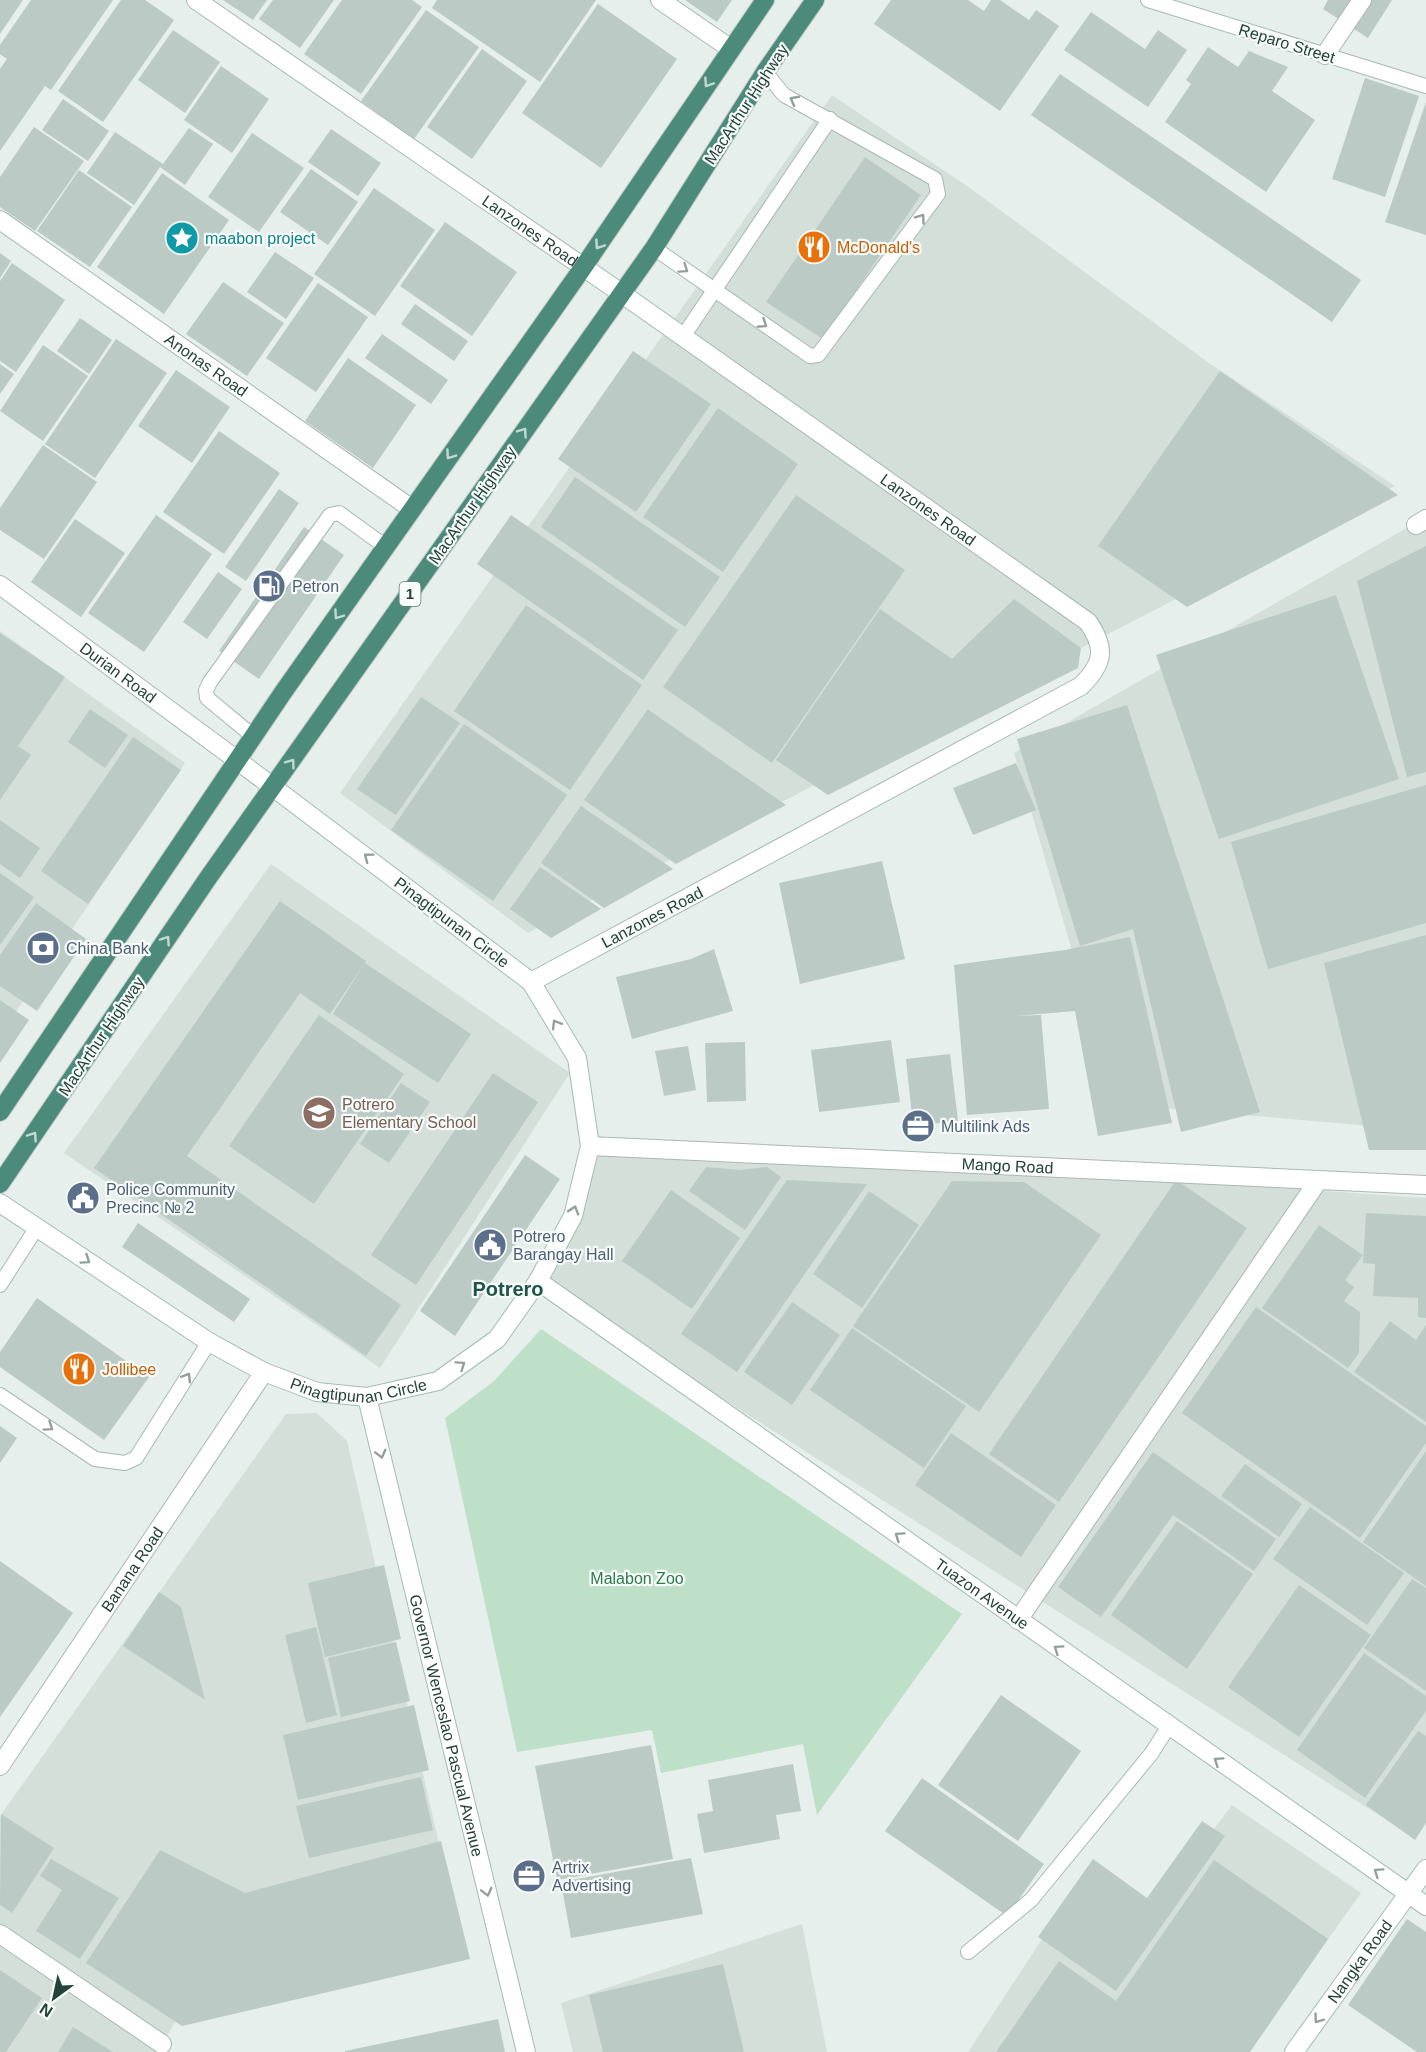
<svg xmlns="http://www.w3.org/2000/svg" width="1426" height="2052" font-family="Arial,sans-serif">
	<rect width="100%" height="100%" fill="#e6efeb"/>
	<g fill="#d4dfda">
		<polygon points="832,95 970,188 1209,363 1395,486 528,933 340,793"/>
		<polygon points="1426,517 1426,1131 1117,1104 1014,753"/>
		<polygon points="0,631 185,763 0,1035"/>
		<polygon points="271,864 570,1073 380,1368 64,1153"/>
		<polygon points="600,1141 1426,1198 1426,1806 1407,1833 545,1286"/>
		<polygon points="317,1413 347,1441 464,1953 175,2022 158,2052 0,2052 0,1816 286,1414"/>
		<polygon points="1232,1805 1361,1893 1248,2052 968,2052 1046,1933 1107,1972"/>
		<polygon points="802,1924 827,2052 573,2052 561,2003"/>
	</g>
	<polygon fill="#bfe0c8" points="541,1329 962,1614 817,1815 803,1744 661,1773 652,1730 517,1752 445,1418 494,1381"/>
	<g fill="#bbcac4">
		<polygon points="0,0 23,0 0,34"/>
		<polygon points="31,0 113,0 51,90 45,86 0,151 0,69 7,59 0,54 0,45"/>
		<polygon points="121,0 145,0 174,20 103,122 58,91"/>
		<polygon points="223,0 267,0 253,20"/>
		<polygon points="273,0 334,0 300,48 259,19"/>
		<polygon points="342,0 412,0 422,7 361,94 304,54"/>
		<polygon points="437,0 596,0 540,82 432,8"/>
		<polygon points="685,0 732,0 717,22"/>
		<polygon points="891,0 968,0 984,11 991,0 1000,0 1029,20 1036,10 1059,26 1000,111 874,24"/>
		<polygon points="1328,0 1392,0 1368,38 1323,9"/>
		<polygon points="598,4 677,59 601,168 522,113"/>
		<polygon points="426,10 479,47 414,139 361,101"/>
		<polygon points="1091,12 1145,49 1158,30 1187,50 1148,107 1064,50"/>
		<polygon points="173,30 220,62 185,113 138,80"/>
		<polygon points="1208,47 1238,67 1249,51 1288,67 1272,91 1315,120 1266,192 1165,122 1191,84 1186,80"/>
		<polygon points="482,49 527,81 472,159 427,127"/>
		<polygon points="221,66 269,99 232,153 184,120"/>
		<polygon points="1060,74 1361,280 1332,322 1031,115"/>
		<polygon points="1365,78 1419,96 1385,197 1332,179"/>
		<polygon points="63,99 109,131 88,161 42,130"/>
		<polygon points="1426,102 1426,235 1385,222"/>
		<polygon points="34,127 84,161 35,231 0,207 0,177"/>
		<polygon points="189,128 213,144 185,185 160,167 134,205 87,173 115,132 163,164"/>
		<polygon points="331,129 381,163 358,196 308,162"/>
		<polygon points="252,133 304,168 259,232 208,197"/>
		<polygon points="865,157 921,195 823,339 766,302"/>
		<polygon points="311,169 358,202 328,245 280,212"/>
		<polygon points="79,170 132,207 90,267 37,231"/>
		<polygon points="162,173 229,220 164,314 97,267"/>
		<polygon points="374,188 435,230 375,316 314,274"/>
		<polygon points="445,222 517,272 472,336 400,286"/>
		<polygon points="275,252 314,278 286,319 247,292"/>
		<polygon points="0,253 11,261 0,278"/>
		<polygon points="12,263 65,300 16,372 0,361 0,281"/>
		<polygon points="223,282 284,323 247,376 186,334"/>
		<polygon points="318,283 368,317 316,392 266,358"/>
		<polygon points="415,304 468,341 454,361 401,324"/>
		<polygon points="80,318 112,340 89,374 57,351"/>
		<polygon points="382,334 448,380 431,404 365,358"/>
		<polygon points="116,339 167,373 95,478 45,444"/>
		<polygon points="43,345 88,376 43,441 0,411"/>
		<polygon points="633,351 711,404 636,512 558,459"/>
		<polygon points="348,358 416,405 373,468 305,421"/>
		<polygon points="0,364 14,374 0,394"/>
		<polygon points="176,370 230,407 192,463 138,426"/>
		<polygon points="1220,371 1398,495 1187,607 1098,546"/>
		<polygon points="718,408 798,464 723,572 643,517"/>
		<polygon points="219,431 280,473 224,554 163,512"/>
		<polygon points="43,445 97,482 44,559 0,530 0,508"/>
		<polygon points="575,477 720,577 685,627 541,527"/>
		<polygon points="279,489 299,503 246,581 225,567"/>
		<polygon points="796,495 905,570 772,763 663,687"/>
		<polygon points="156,515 212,554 144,652 88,613"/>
		<polygon points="511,515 678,630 643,680 477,564"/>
		<polygon points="75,519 125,553 81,617 31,582"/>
		<polygon points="304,527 344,555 259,679 219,651"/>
		<polygon points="1426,546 1426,772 1407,777 1357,581"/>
		<polygon points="218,572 242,589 207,639 183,622"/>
		<polygon points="1336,595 1399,779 1219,839 1156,655"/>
		<polygon points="1014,599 1081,648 1078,668 828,795 776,760 880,609 952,659"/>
		<polygon points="526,605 642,685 570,790 454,711"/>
		<polygon points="0,633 65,677 18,746 31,755 0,800"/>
		<polygon points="421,697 460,723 396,815 357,789"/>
		<polygon points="1127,705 1260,1112 1181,1132 1133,929 1080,946 1017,739"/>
		<polygon points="90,709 128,735 105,768 68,742"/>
		<polygon points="648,709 650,711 786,805 676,864 584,800"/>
		<polygon points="464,724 567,795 493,901 391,830"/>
		<polygon points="133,737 181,770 88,904 41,871"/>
		<polygon points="1016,763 1036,810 973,835 953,788"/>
		<polygon points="1426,785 1426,923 1268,969 1231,842"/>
		<polygon points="581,806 673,869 604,908 541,863"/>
		<polygon points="0,820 40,848 20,878 0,864"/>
		<polygon points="882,861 905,959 800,984 779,883"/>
		<polygon points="540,867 601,909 551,938 510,909"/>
		<polygon points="0,873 34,897 0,945"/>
		<polygon points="280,901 366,961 365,963 471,1034 438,1083 333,1014 363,966 330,1014 300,993 187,1156 401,1305 366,1356 94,1168"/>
		<polygon points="36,903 86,939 37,1011 0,986 0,955"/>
		<polygon points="1426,935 1426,1150 1369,1150 1324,963"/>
		<polygon points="1130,937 1172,1123 1098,1136 1075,1011 1016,1016 1041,1015 1049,1109 967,1115 954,965 1065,950"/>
		<polygon points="714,949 733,1011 632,1039 616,977 691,959"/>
		<polygon points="0,1000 29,1020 0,1063"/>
		<polygon points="319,1015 404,1074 314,1204 229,1146"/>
		<polygon points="891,1040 900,1102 819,1112 811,1050"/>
		<polygon points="745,1042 746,1101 707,1102 705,1043"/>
		<polygon points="688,1046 696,1090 664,1096 655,1051"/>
		<polygon points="950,1054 958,1121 913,1126 906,1059"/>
		<polygon points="493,1073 538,1102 416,1285 371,1255"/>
		<polygon points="401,1083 430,1102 389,1163 360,1144"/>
		<polygon points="525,1155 560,1179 455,1336 420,1311"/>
		<polygon points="706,1167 740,1170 767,1167 781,1177 745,1230 689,1191"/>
		<polygon points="787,1180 867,1184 737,1372 681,1334"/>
		<polygon points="1176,1180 1247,1228 1059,1502 989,1454"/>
		<polygon points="952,1181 1024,1182 1101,1235 979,1412 853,1326"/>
		<polygon points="671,1190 740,1238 692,1309 622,1261"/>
		<polygon points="869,1191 919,1225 862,1308 813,1274"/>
		<polygon points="1366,1213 1426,1216 1426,1318 1418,1317 1418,1298 1373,1296 1375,1264 1363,1263"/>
		<polygon points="138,1223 250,1299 234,1322 122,1247"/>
		<polygon points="1319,1225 1363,1255 1345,1280 1354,1287 1344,1301 1360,1312 1359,1353 1348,1368 1262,1308"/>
		<polygon points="37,1298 149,1377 104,1440 0,1367 0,1352"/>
		<polygon points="792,1302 840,1335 792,1405 744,1372"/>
		<polygon points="1256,1307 1426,1426 1426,1443 1360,1538 1182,1413"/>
		<polygon points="1390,1321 1416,1340 1426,1325 1426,1422 1354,1372"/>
		<polygon points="852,1328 966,1406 924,1468 810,1390"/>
		<polygon points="0,1426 17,1438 0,1463"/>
		<polygon points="951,1433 1056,1505 1021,1557 915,1485"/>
		<polygon points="1426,1451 1426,1586 1363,1542"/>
		<polygon points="1153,1452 1276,1539 1254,1571 1173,1515 1101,1617 1058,1587"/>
		<polygon points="1245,1464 1302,1504 1279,1537 1221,1496"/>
		<polygon points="1310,1507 1404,1573 1367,1625 1273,1559"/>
		<polygon points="1177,1521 1253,1574 1187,1669 1111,1615"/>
		<polygon points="0,1561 73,1613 0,1717"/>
		<polygon points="384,1565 401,1639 325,1657 308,1583"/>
		<polygon points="1412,1579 1426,1588 1426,1691 1364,1648"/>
		<polygon points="1299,1585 1371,1635 1299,1737 1228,1687"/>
		<polygon points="159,1592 181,1607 205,1700 123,1646"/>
		<polygon points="316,1627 337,1715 306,1723 285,1635"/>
		<polygon points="396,1642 410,1701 341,1717 328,1658"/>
		<polygon points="1364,1653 1426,1696 1426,1711 1365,1798 1297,1750"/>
		<polygon points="1001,1695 1081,1751 1018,1841 938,1785"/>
		<polygon points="414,1705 429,1770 298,1800 283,1735"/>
		<polygon points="1418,1731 1426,1736 1426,1823 1415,1840 1366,1805"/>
		<polygon points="651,1745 673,1859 557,1880 535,1766"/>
		<polygon points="793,1764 801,1811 776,1815 780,1839 704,1853 697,1814 713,1811 708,1780"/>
		<polygon points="421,1777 433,1830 309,1858 296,1806"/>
		<polygon points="922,1778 1044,1864 1007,1916 885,1831"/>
		<polygon points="1,1814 54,1848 12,1913 0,1905"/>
		<polygon points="1202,1821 1225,1836 1116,1991 1038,1937 1093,1859 1147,1898"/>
		<polygon points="441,1841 470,1959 182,2026 86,1963 160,1850 245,1893"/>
		<polygon points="691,1858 703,1914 571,1938 561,1882"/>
		<polygon points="51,1859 119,1898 80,1959 36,1931 62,1890 40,1876"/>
		<polygon points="1214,1860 1328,1939 1250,2052 996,2052 1059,1961 1116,2001"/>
		<polygon points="1407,1919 1426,1932 1426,2052 1417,2052 1348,2005"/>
		<polygon points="723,1964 744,2052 603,2052 589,1995"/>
		<polygon points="0,1970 42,1998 6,2052 0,2052"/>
		<polygon points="498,2019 505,2052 345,2052 345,2051"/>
		<polygon points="73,2027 113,2052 58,2052"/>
	</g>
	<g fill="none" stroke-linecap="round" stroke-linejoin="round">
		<g stroke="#a8b8b2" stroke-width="16">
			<g id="service">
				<polyline points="1148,0 1426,86"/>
				<polyline points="654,248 810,356 818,355 938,194 935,179 784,95 765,72"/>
				<polyline points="682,338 830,119"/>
				<polyline points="253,736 207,698 206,690 210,682 330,515 339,513 386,547"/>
				<polyline points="0,1285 37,1227"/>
				<polyline points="0,1395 95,1459 125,1463 136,1458 209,1342"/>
				<polyline points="968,1952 1031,1900 1151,1754 1169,1726"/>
			</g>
		</g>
		<g stroke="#a8b8b2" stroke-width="20">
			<g id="minor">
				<path id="s1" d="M196 0 621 293 1088 622C1106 648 1104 663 1081 686L531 982"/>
				<polyline points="660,0 731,49"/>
				<polyline points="1325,55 1362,0"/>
				<path id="s2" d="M0 220 412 509"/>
				<polyline points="1416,525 1426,519"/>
				<path id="s3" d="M0 585 237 760"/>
				<path id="s4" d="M590 1146 1426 1185"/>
				<polyline points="1018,1620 1318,1181"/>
				<path id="s5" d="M0 1766 264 1372"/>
				<polyline points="0,1934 162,2044"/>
				<path id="s6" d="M1294 2052 1426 1869"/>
			</g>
		</g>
		<g stroke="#a4bbb3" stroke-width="20">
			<g id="secondary">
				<path id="s7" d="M0 1203 209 1342 264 1372 317 1392 367 1397 438 1381 497 1339 538 1281 573 1216 590 1146 577 1058 531 982 237 760"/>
				<path id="s8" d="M538 1281 1426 1906"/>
				<path id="s9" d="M367 1397 526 2052"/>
			</g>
		</g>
		<g stroke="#c2cac8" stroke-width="20">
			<g id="trunk">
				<polyline points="0,1112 284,691 582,269 765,0"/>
				<polyline points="0,1184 208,878 654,248 765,72 815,0"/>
			</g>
		</g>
		<use href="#service" stroke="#fff" stroke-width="14"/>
		<use href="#minor" stroke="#fff" stroke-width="18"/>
		<use href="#secondary" stroke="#fff" stroke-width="18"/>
		<use href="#trunk" stroke="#4c8a7c" stroke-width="18"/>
	</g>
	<defs><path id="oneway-chevron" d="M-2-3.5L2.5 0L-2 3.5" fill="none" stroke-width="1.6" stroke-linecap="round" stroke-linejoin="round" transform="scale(1.5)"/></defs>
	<g stroke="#c4d9d4">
		<use href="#oneway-chevron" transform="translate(708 83) rotate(124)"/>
		<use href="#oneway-chevron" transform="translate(599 245) rotate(124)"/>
		<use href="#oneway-chevron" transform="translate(523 432) rotate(-55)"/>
		<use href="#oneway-chevron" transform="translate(450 455) rotate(125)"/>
		<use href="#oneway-chevron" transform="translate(338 615) rotate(125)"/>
		<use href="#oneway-chevron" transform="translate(291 763) rotate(-54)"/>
		<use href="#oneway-chevron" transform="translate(166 940) rotate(-56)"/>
		<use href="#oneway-chevron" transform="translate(33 1136) rotate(-56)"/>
	</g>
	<g stroke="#92a09c">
		<use href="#oneway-chevron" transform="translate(794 100) rotate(-152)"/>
		<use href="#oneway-chevron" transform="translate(921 218) rotate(-54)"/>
		<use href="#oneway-chevron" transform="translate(684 269) rotate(35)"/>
		<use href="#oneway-chevron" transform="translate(763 324) rotate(34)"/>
		<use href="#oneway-chevron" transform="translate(368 857) rotate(-143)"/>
		<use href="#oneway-chevron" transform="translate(556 1024) rotate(-121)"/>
		<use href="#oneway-chevron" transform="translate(574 1210) rotate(-73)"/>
		<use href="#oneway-chevron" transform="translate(86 1260) rotate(34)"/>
		<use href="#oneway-chevron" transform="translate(461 1365) rotate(-35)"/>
		<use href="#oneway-chevron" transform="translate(187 1377) rotate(-58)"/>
		<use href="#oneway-chevron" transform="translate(49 1427) rotate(34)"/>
		<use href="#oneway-chevron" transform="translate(381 1454) rotate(76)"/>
		<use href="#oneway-chevron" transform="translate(899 1536) rotate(-145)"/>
		<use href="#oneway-chevron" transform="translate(1058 1649) rotate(-145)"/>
		<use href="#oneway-chevron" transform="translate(1218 1761) rotate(-145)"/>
		<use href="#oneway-chevron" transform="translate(1378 1872) rotate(-145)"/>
		<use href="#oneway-chevron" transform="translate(487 1892) rotate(76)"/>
		<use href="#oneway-chevron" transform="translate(1318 2019) rotate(126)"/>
	</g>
	<defs>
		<g id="sight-disc" transform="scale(1.725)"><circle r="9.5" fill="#0f9aa8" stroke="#f7fbf9"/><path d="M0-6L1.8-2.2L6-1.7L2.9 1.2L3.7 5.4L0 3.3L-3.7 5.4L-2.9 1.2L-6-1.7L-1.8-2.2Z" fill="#fff"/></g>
		<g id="restaurant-disc" transform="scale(1.725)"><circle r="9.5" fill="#e8710a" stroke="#f7fbf9"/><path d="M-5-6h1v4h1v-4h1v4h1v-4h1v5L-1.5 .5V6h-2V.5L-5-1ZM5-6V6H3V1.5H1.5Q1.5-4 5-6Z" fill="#fff"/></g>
		<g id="fuel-disc" transform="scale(1.725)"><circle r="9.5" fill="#5c6f8a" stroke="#f7fbf9"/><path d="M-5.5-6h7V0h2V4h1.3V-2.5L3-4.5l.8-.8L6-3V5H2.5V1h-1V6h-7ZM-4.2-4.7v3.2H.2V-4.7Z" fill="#fff"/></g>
		<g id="bank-disc" transform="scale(1.725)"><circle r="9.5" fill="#5c6f8a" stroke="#f7fbf9"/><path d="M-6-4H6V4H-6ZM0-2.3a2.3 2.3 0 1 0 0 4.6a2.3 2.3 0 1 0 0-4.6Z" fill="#fff"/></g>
		<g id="school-disc" transform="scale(1.725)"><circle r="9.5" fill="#8d6e63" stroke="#f7fbf9"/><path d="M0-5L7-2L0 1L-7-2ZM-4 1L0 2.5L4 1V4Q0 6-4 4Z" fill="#fff"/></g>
		<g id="office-disc" transform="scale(1.725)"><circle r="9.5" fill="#5c6f8a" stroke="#f7fbf9"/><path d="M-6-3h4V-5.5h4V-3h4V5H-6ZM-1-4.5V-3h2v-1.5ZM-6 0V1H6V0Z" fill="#fff"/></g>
		<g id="civic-disc" transform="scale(1.725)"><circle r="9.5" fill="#5c6f8a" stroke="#f7fbf9"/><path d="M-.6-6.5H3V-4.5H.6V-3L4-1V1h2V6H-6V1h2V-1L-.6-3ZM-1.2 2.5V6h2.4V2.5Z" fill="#fff"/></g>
	</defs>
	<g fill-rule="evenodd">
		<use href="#sight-disc" x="182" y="238"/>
		<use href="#restaurant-disc" x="814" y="247"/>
		<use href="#fuel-disc" x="269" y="586"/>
		<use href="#bank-disc" x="43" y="948"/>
		<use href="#school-disc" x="319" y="1113"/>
		<use href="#office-disc" x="918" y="1126"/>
		<use href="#civic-disc" x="83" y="1198"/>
		<use href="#civic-disc" x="490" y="1245"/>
		<use href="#restaurant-disc" x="79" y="1369"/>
		<use href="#office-disc" x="529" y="1876"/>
	</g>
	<g text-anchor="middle" stroke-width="4.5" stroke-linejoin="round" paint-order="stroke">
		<rect fill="#f7fbf9" stroke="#637a73" stroke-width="1.5" x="399.5" y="582" width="21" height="24" rx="4.5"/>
		<g font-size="15" font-weight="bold" fill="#24423a">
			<text x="410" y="599">1</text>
		</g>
		<g font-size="16" fill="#24423a" stroke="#f7fbf9">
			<text transform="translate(1287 43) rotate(17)" y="6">Reparo Street</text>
			<text transform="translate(746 104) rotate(-57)" y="6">MacArthur Highway</text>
			<text dy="6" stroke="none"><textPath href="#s1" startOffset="406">Lanzones Road</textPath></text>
			<text dy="6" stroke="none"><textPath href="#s2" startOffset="252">Anonas Road</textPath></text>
			<text transform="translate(472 505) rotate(-55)" y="6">MacArthur Highway</text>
			<text dy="6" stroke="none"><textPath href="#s1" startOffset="892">Lanzones Road</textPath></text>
			<text dy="6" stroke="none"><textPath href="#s3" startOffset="147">Durian Road</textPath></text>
			<text transform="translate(652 917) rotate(-28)" y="6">Lanzones Road</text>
			<text transform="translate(452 922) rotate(37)" y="6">Pinagtipunan Circle</text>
			<text transform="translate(101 1036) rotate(-56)" y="6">MacArthur Highway</text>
			<text dy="6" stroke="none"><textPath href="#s4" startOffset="418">Mango Road</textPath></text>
			<text dy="6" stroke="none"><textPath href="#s7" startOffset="412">Pinagtipunan Circle</textPath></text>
			<text dy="6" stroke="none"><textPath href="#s5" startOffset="237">Banana Road</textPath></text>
			<text dy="6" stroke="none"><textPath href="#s8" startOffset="543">Tuazon Avenue</textPath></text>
			<text dy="6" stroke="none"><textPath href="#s9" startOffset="338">Governor Wenceslao Pascual Avenue</textPath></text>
			<text dy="6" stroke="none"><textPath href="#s6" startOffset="112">Nangka Road</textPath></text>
		</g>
		<g font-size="16" fill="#0d838f" stroke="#f7fbf9" text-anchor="start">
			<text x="205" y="244">maabon project</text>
		</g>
		<g font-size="16" fill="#c56008" stroke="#f7fbf9" text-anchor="start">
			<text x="837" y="253">McDonald's</text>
			<text x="102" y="1375">Jollibee</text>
		</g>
		<g font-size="16" fill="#4e5e75" stroke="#f7fbf9" text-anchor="start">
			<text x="292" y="592">Petron</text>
			<text x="66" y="954">China Bank</text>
			<text x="941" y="1132">Multilink Ads</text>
			<text x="106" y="1195">Police Community<tspan x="106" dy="18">Precinc № 2</tspan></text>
			<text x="513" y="1242">Potrero<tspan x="513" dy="18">Barangay Hall</tspan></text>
			<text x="552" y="1873">Artrix<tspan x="552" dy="18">Advertising</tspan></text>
		</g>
		<g font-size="16" fill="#785e54" stroke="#f7fbf9" text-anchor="start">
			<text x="342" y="1110">Potrero<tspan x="342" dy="18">Elementary School</tspan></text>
		</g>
		<g font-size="16" fill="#2d7a4b" stroke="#f7fbf9">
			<text x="637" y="1584">Malabon Zoo</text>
		</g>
		<g font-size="20" font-weight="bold" fill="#1f5548" stroke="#f7fbf9">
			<text x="508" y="1296">Potrero</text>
		</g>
	</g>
	<g transform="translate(54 1998) rotate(213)" stroke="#f7fbf9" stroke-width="4.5" paint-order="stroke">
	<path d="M0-4.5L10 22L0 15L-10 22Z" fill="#24423a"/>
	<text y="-9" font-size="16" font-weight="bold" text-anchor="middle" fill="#24423a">N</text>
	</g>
</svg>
